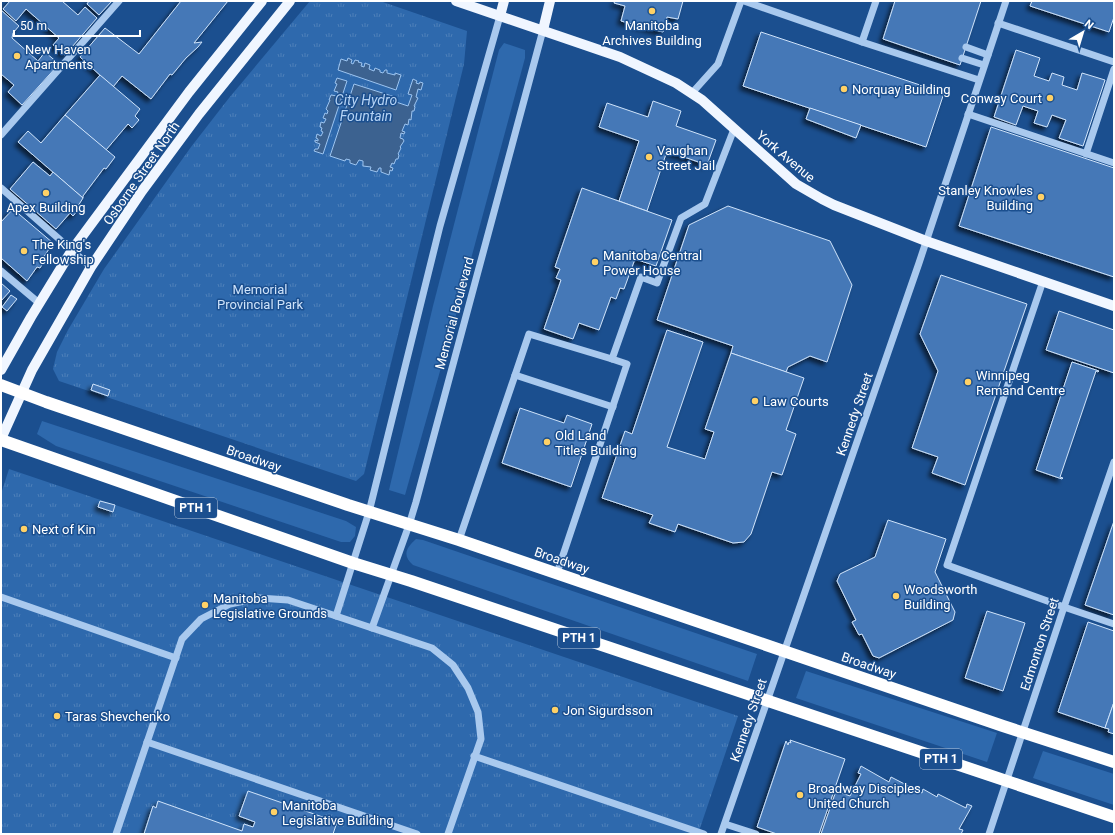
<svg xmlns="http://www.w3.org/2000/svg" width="1115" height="835" font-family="Roboto,sans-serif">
	<defs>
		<pattern id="park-tufts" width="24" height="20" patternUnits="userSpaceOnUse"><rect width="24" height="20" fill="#2e69ad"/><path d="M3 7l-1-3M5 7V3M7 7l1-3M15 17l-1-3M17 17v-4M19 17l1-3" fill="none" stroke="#4d80b9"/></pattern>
		<filter id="shadow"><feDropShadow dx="-3.5" dy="3.5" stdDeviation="2" flood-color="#0009"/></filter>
	</defs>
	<rect width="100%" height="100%" fill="#1b4f8f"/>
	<g fill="#2e69ad">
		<polygon points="504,43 525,50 525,58 457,311 405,495 389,490 433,306 499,50"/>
		<polygon points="42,421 346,521 356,527 355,536 350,542 341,542 56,446 37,434"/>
		<path d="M416 539 423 540 757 654 748 681 413 565C402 555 406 548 416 539Z"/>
		<polygon points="806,671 997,733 987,762 796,698"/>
		<polygon points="1043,751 1114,774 1114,805 1033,778"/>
	</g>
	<g fill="url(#park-tufts)">
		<polygon points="310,1 380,1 467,31 464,64 364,474 356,481 59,381 53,369 57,352 68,330 104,269 191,147 229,98"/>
		<polygon points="9,469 738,716 698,834 1,834 1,494"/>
	</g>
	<g fill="#3c6290" stroke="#9cc4f0">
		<polygon points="348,58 352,60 351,63 353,64 355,60 359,61 358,62 362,63 361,66 364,67 365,63 370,65 369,69 374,71 375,68 380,70 380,72 383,73 385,70 387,70 387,73 395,75 395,73 401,75 396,90 338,70 341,59 347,61"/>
		<polygon points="337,78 347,81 323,154 314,151 315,149 318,149 320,144 315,142 315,140 318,141 318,139 316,138 317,134 321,136 323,132 321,131 322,128 320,127 321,122 324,123 326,119 323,118 325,113 327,114 328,111 326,109 330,100 329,100 331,95 337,96 338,92 334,91 337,84 335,83"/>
		<polygon points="413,79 417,81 416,83 419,84 420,82 423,83 421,90 418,89 416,97 418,98 414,106 415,107 414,111 412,111 411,120 409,119 408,125 405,124 402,131 405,132 404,134 401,133 400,138 403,139 404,141 400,147 401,148 398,154 399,155 398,159 396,159 394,164 392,163 390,167 393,168 392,171 390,170 389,175 381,172 381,168 379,168 377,172 370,170 371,167 363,166 363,161 359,160 356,165 350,163 350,160 346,159 345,161 330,156 354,84 395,97 393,101 408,106 412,95 408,94"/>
	</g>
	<g fill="#4478b7" stroke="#cfe3fa" filter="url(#shadow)">
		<polygon points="10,1 62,1 78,15 85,7 97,18 65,55 53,45 59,38 26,9 16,21 3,9"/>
		<polygon points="89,1 112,1 99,15 87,4"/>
		<polygon points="181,1 228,1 194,43 202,42 198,47 186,58 172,75 170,74 151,99 122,76 113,87 80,57 105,28 139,54"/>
		<polygon points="615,1 683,1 678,19 667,17 663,32 621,21 625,6 614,3"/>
		<polygon points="895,1 981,1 960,65 883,39"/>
		<polygon points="1032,1 1114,1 1114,17 1109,32 1030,6"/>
		<polygon points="1,10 19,26 13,33 12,38 38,61 45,52 59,64 22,105 8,92 14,85 1,74"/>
		<polygon points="761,32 944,93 926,147 743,86"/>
		<polygon points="1016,50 1040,58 1034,76 1049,81 1052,73 1064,77 1062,85 1077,90 1082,73 1105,80 1083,146 1059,138 1066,120 1052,115 1047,127 1034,123 1038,111 1023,106 1016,125 994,117"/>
		<polygon points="100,75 140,109 135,116 139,120 132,128 128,124 106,150 65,115"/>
		<polygon points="653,101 681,111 676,126 716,140 707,165 667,151 647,211 619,201 639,141 599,127 607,103 648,117"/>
		<polygon points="810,108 861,125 856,138 806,119"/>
		<polygon points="65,115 115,157 106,169 104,168 83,196 83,198 18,142 28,131 41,143"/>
		<polygon points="991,127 1114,168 1114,277 959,226"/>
		<polygon points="33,162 50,176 53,172 83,198 78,206 80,208 73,216 70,213 56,229 10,189"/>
		<polygon points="582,188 672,220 656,266 635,259 624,289 620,288 616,299 611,297 599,330 579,323 573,339 544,329 561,280 556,278 560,269 555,267"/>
		<polygon points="728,206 830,241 852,285 827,362 810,356 788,367 786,372 731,353 733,346 657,320 689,225"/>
		<polygon points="13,209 53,243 43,258 45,260 40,268 37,267 27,281 1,258 1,222"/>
		<polygon points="941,275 1027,304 965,485 932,473 938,457 912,448 938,371 920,334"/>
		<polygon points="1,283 10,291 1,301"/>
		<polygon points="11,295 17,299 7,311 2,307"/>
		<polygon points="1059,311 1114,330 1114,373 1046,350"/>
		<polygon points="667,330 703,342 667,447 705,459 714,432 705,429 731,353 804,378 786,430 796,434 782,475 772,472 751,534 744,542 733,543 678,524 675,532 649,523 653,515 602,498 625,431 632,434"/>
		<polygon points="1072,362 1099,371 1098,372 1096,371 1060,477 1063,478 1062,479 1036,470"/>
		<polygon points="93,384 110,390 108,396 91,390"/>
		<polygon points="520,408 564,423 567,415 592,424 571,487 502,463"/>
		<polygon points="100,501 115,505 113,512 98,507"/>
		<polygon points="888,520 946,539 935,572 955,612 953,620 879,658 873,656 862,634 859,635 852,622 856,620 837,581 840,574 875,557"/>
		<polygon points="1114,521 1114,615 1085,605"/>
		<polygon points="987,611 1025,623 1003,691 965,678"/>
		<polygon points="1088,622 1114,631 1114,702 1105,728 1058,712"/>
		<polygon points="1114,702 1114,734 1108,732 1109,729 1105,728"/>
		<polygon points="790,740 845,759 819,834 777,834 757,827 786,741 788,745 789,742 791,743"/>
		<polygon points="861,766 889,782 891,777 922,793 923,789 937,797 938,794 966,808 967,804 972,806 959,829 963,830 961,834 821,834 836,791 850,796 861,774 858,773"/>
		<polygon points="248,791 337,822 333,834 144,834 153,806 156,808 158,801 242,831 244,824 253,827 255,822 239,816"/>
	</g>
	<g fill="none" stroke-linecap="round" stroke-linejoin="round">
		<g stroke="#a9c9ee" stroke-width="7">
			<polyline points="744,1 862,42 979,80"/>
			<polyline points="998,23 1114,62"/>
			<polyline points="862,42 876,1"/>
			<polyline points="966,47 988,55"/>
			<polyline points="962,58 984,65"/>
			<polyline points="692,93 718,64 741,1"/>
			<polyline points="968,114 1114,163"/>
			<polyline points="1,135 119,1"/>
			<polyline points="1086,154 1114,69"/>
			<polyline points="1,188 91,267"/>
			<polyline points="1,271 39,303"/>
			<polyline points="1043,281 947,565 1064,607 1114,624"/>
			<polyline points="515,375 613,407"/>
			<polyline points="459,540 529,334 612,359"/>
			<polyline points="557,573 627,364 612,359 641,277 657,283 681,218 705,204 734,129"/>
			<polyline points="1,597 176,658"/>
			<polyline points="336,616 369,512 440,226 500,16"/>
			<polyline points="372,628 409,525 416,502 543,30"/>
			<polyline points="147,742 417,834"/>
			<polyline points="474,756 704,834"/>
			<polyline points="725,824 756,834"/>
			<polyline points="116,834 182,639 201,619 230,604 259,598 288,600 432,648 453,665 468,688 478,712 481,739 448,834"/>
			<polyline points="721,834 919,263 1006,1"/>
			<polyline points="989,834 1064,607 1114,462"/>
		</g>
		<g stroke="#f0f6ff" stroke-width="10">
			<polyline points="456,1 620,57 676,83 702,100 796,184 822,199 834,205 926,241 1114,306"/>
			<polyline points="500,16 504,1"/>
			<polyline points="543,30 550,1"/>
			<polyline points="1,370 31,317 72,250 189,92 262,1"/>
			<polyline points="1,439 32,370 91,267 142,191 199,114 290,1"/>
		</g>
		<g stroke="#fff" stroke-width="12">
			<polyline points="1,385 46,402 348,505 459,540 1003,726 1114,762"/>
			<polyline points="1,440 353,563 411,581 1114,817"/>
		</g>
	</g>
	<g fill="#ffd166" stroke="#1b4f8f" stroke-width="1.5">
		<circle cx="652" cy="11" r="4"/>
		<circle cx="17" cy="56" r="4"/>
		<circle cx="844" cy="89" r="4"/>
		<circle cx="1050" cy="98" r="4"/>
		<circle cx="649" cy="157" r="4"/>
		<circle cx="46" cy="193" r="4"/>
		<circle cx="1041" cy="197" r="4"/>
		<circle cx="24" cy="251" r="4"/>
		<circle cx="595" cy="262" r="4"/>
		<circle cx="968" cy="382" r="4"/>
		<circle cx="755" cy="401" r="4"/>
		<circle cx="547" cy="442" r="4"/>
		<circle cx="24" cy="529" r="4"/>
		<circle cx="896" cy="596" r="4"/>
		<circle cx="205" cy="605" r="4"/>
		<circle cx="555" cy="710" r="4"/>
		<circle cx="57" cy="716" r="4"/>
		<circle cx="800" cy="795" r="4"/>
		<circle cx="274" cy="812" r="4"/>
	</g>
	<g text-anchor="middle" stroke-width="3" stroke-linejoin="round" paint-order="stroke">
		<g fill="#1b4f8f" stroke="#bbcadd" stroke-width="1">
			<rect x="175" y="498" width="42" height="20" rx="3"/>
			<rect x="558" y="628" width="42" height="20" rx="3"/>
			<rect x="920" y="749" width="42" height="20" rx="3"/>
		</g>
		<g font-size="12" font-weight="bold" fill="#fff">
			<text x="196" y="512">PTH 1</text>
			<text x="579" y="642">PTH 1</text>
			<text x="941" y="763">PTH 1</text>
		</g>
		<g font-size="13" fill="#fff" stroke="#1b4f8f" text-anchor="start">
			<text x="652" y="30" text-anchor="middle">Manitoba<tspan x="652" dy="15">Archives Building</tspan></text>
			<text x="25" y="54">New Haven<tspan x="25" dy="15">Apartments</tspan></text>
			<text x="852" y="94">Norquay Building</text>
			<text x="1042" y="103" text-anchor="end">Conway Court</text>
			<text x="657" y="155">Vaughan<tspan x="657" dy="15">Street Jail</tspan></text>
			<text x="1033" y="195" text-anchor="end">Stanley Knowles<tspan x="1033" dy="15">Building</tspan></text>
			<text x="46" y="212" text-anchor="middle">Apex Building</text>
			<text x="32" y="249">The King's<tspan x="32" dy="15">Fellowship</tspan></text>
			<text x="603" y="260">Manitoba Central<tspan x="603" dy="15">Power House</tspan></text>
			<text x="976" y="380">Winnipeg<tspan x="976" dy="15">Remand Centre</tspan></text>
			<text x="763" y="406">Law Courts</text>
			<text x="555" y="440">Old Land<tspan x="555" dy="15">Titles Building</tspan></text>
			<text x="32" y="534">Next of Kin</text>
			<text x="904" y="594">Woodsworth<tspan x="904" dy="15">Building</tspan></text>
			<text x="213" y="603">Manitoba<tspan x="213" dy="15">Legislative Grounds</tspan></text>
			<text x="563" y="715">Jon Sigurdsson</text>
			<text x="65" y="721">Taras Shevchenko</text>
			<text x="808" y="793">Broadway Disciples<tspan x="808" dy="15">United Church</tspan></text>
			<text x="282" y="810">Manitoba<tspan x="282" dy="15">Legislative Building</tspan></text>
		</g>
		<g font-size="13" fill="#fff" stroke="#1b4f8f">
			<text transform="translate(786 156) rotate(40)" y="5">York Avenue</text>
			<text transform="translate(141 173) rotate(-55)" y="5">Osborne Street North</text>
			<text transform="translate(454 313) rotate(-75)" y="5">Memorial Boulevard</text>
			<text transform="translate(854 414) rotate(-71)" y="5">Kennedy Street</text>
			<text transform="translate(254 458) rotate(19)" y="5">Broadway</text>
			<text transform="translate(562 560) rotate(19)" y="5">Broadway</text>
			<text transform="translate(1039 644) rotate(-72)" y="5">Edmonton Street</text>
			<text transform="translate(869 665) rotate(19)" y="5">Broadway</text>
			<text transform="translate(748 720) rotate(-71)" y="5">Kennedy Street</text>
		</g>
		<g font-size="13" fill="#cfe3fa" stroke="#1b4f8f">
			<text x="260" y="294">Memorial<tspan x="260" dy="15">Provincial Park</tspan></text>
		</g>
		<g font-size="14" font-style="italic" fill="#b5d3f5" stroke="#1b4f8f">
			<text x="366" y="105">City Hydro<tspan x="366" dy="16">Fountain</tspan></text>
		</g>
	</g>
	<rect width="1115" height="835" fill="none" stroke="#ffffff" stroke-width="4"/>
	<g transform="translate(1083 32) rotate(38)" stroke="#1b4f8f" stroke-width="3" paint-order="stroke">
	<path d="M0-3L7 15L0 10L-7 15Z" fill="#ffffff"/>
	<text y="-6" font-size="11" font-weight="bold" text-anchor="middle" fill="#ffffff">N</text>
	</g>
	<path d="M14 30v6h126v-6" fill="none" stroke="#ffffff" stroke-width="2"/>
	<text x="20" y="30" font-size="12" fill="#ffffff" stroke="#1b4f8f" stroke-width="3" paint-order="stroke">50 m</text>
</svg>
